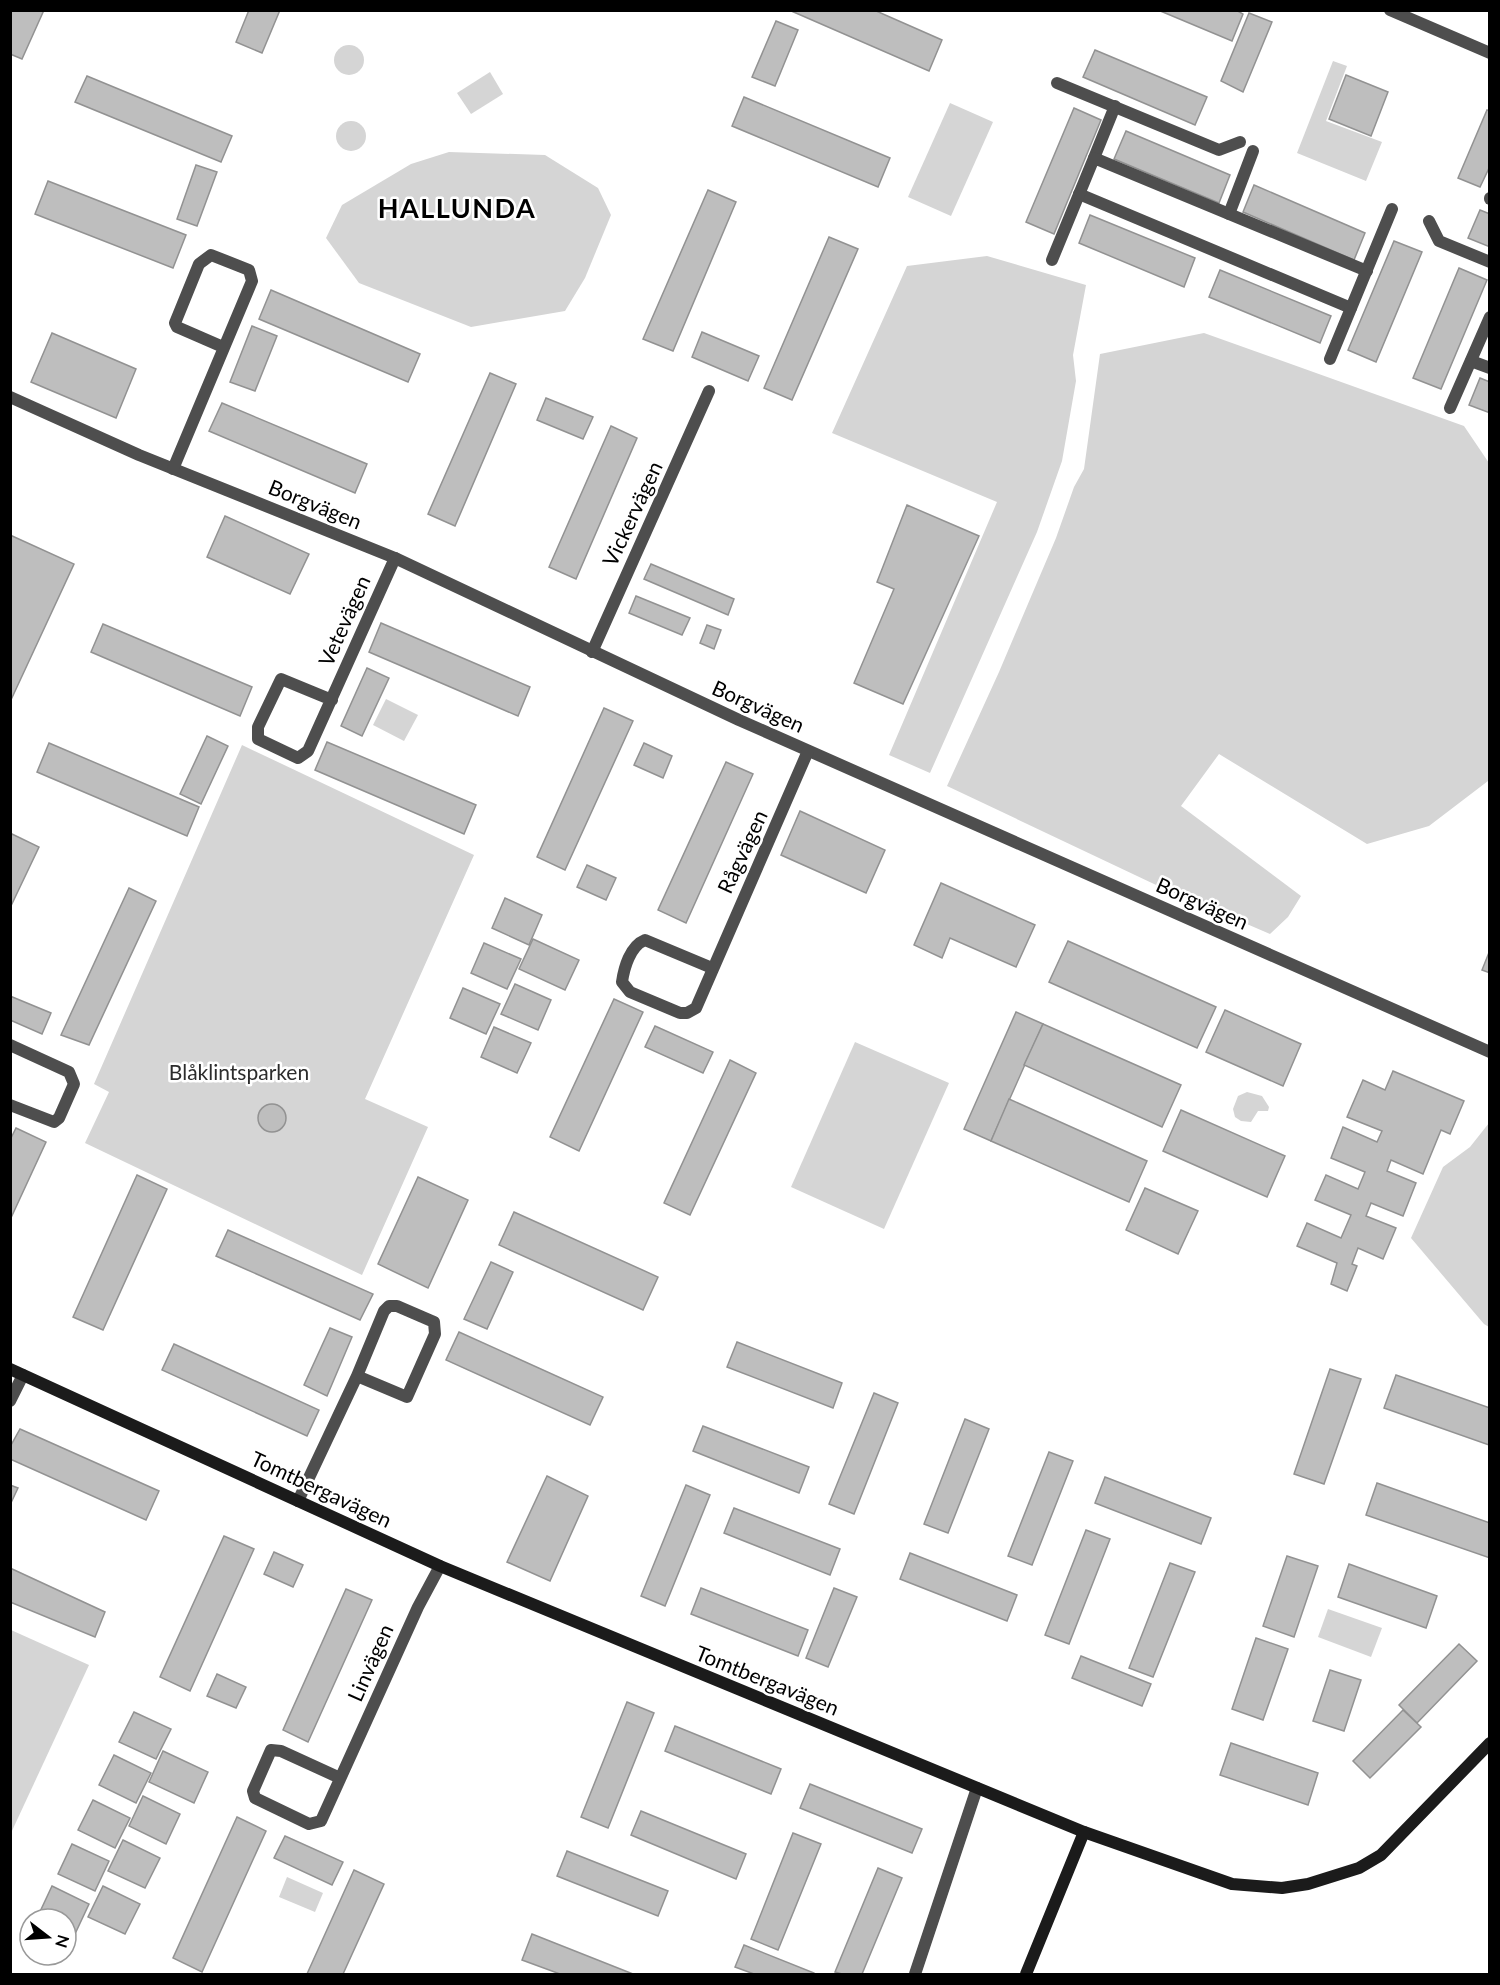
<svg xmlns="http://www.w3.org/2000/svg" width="1500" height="1985" font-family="Lato,sans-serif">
	<rect width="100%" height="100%" fill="#fff"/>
	<g fill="#d5d5d5">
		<circle cx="349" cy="60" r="15"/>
		<polygon points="1333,61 1347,66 1326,121 1382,142 1366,181 1297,153"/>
		<polygon points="490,72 503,94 471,114 457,93"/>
		<polygon points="950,103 993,122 951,216 908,197"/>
		<circle cx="351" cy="136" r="15"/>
		<polygon points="449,152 545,155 598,188 611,215 585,278 565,311 471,327 359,283 326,238 342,205 411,164"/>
		<polygon points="987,256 1086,285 1073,355 1076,381 1062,461 1037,532 930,773 889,755 997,502 832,433 907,266"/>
		<polygon points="1204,333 1464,426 1489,463 1488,781 1429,826 1367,844 1219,754 1181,806 1301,896 1288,917 1270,934 1154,884 947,786 999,672 1056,538 1074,487 1084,469 1100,354"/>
		<polygon points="386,699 418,715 404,741 373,725"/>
		<polygon points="242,745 474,855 365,1099 428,1127 362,1275 85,1143 109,1092 94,1084"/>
		<polygon points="855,1042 949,1083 884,1229 791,1187"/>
		<polygon points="1247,1092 1262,1096 1269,1107 1268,1111 1258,1111 1251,1122 1241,1121 1235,1117 1233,1109 1238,1096"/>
		<polygon points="1489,1123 1489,1327 1484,1324 1411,1238 1443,1167 1470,1147"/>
		<polygon points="1328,1609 1382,1628 1371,1657 1318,1637"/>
		<polygon points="11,1630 89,1665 11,1833"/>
		<polygon points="287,1877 323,1893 315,1912 279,1897"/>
	</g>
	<g fill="#bebebe" stroke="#929292" stroke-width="1.5">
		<polygon points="10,10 44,10 22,59 10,54"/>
		<polygon points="249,10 280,10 262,53 236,42"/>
		<polygon points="789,10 874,10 942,40 929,71"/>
		<polygon points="1158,10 1236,10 1243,14 1232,41"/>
		<polygon points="1249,13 1272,22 1243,92 1221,81"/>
		<polygon points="776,21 798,30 775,86 752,77"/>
		<polygon points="1095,50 1207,97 1195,125 1083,77"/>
		<polygon points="1346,75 1388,92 1371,136 1329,119"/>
		<polygon points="87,76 232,136 221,162 75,102"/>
		<polygon points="744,97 890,158 878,187 732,126"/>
		<polygon points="1074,108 1101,120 1054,234 1026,222"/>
		<polygon points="1487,110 1490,111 1490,166 1480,187 1458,178"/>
		<polygon points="1126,131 1230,175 1219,203 1114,159"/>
		<polygon points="196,165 217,172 197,226 177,219"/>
		<polygon points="48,181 186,235 173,268 35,214"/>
		<polygon points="1254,185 1365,233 1354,260 1243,212"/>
		<polygon points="708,190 736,202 673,351 643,339"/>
		<polygon points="1480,210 1490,214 1490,247 1468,238"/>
		<polygon points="1090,215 1195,258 1184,287 1079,243"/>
		<polygon points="829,237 858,249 792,400 764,388"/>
		<polygon points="1394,241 1422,252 1376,362 1348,350"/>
		<polygon points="1459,268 1487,280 1441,389 1413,378"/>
		<polygon points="1220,270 1331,316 1320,343 1209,297"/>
		<polygon points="271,290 420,354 408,382 259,319"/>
		<polygon points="252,326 277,336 255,391 230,382"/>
		<polygon points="702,332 759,356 748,381 692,357"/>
		<polygon points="52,333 136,369 116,418 31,382"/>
		<polygon points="490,373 516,384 455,526 428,514"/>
		<polygon points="1480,378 1490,382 1490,413 1469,405"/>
		<polygon points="546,398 593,417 583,439 537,420"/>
		<polygon points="222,403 367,464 355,493 209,431"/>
		<polygon points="611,426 637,438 576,579 549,567"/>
		<polygon points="907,505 979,536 903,704 854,683 894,589 877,582"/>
		<polygon points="225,516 309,554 290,594 207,557"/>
		<polygon points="10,535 74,564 10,702"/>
		<polygon points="651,564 734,599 728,615 644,579"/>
		<polygon points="636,596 690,618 682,635 629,613"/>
		<polygon points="381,623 530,687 518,716 369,652"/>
		<polygon points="103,624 252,687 240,716 91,652"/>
		<polygon points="707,625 721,630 714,649 700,643"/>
		<polygon points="367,668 389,678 362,736 341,726"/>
		<polygon points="604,708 633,721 565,870 537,857"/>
		<polygon points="207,736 228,746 201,804 180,794"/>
		<polygon points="327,742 476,805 464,834 315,770"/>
		<polygon points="49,743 199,807 187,836 37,772"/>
		<polygon points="644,743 672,756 663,778 634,765"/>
		<polygon points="726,762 753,774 686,923 658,910"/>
		<polygon points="800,811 885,850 866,893 781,855"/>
		<polygon points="12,834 39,847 10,908 10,837"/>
		<polygon points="587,865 616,878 606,900 577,887"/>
		<polygon points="941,883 1035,925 1016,967 950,938 942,958 914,945"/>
		<polygon points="129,888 156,901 89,1045 61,1035"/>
		<polygon points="505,898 542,915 529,945 492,928"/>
		<polygon points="533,939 579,960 565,990 519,969"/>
		<polygon points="1068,941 1216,1007 1197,1048 1049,982"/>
		<polygon points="484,943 521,959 507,989 471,973"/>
		<polygon points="1490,950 1490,973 1482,970"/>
		<polygon points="515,984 551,1000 538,1030 501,1014"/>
		<polygon points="463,988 500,1004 486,1034 450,1018"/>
		<polygon points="10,996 51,1013 42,1034 10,1020"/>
		<polygon points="614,999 643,1012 579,1151 550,1137"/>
		<polygon points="1225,1010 1301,1044 1283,1086 1206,1052"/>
		<polygon points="1016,1012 1043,1024 991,1141 964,1129"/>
		<polygon points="1043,1024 1181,1085 1162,1127 1024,1065"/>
		<polygon points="655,1026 713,1052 703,1073 645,1047"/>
		<polygon points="494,1027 531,1043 517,1073 481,1057"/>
		<polygon points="730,1060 756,1073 690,1215 664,1203"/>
		<polygon points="1393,1071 1464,1101 1450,1134 1441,1130 1423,1174 1391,1160 1387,1171 1416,1183 1403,1216 1371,1203 1366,1216 1396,1228 1383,1259 1358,1248 1352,1264 1357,1266 1347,1291 1331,1284 1337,1263 1297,1246 1307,1223 1341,1238 1351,1215 1315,1200 1326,1175 1358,1189 1365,1172 1331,1158 1343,1127 1377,1142 1382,1131 1347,1117 1363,1080 1385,1090"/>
		<polygon points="1009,1099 1147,1161 1129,1202 991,1141"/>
		<circle cx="272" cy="1118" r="14"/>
		<polygon points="1181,1110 1285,1156 1267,1197 1163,1151"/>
		<polygon points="16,1128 46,1142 10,1220 10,1140"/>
		<polygon points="137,1175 167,1189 103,1330 73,1317"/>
		<polygon points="418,1177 468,1200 428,1288 378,1264"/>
		<polygon points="1145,1188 1198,1211 1178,1254 1126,1230"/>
		<polygon points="514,1212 658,1277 643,1310 499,1245"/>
		<polygon points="228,1230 373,1294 360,1320 216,1256"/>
		<polygon points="491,1262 513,1272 487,1329 464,1319"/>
		<polygon points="330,1328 352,1337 327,1396 304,1385"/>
		<polygon points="459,1332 603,1397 590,1425 446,1360"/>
		<polygon points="737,1342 842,1383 833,1408 727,1367"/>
		<polygon points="174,1344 319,1410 307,1436 162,1370"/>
		<polygon points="1330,1369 1361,1379 1324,1484 1294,1474"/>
		<polygon points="1396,1375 1490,1408 1489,1445 1384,1408"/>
		<polygon points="874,1393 898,1403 854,1514 829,1504"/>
		<polygon points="965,1419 989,1429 948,1533 924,1524"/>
		<polygon points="703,1426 809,1467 799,1493 693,1451"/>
		<polygon points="20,1429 159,1491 146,1520 10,1459 10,1447"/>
		<polygon points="1049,1452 1073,1461 1032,1565 1008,1556"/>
		<polygon points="547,1476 588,1496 550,1581 507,1562"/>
		<polygon points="1105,1477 1211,1518 1201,1544 1095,1503"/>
		<polygon points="1377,1483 1490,1523 1490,1558 1366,1515"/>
		<polygon points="10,1485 18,1488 10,1505"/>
		<polygon points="686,1485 710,1495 665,1606 641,1596"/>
		<polygon points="734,1508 840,1549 830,1575 724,1533"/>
		<polygon points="1086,1530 1110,1539 1069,1644 1045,1635"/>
		<polygon points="224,1536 254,1549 190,1691 160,1677"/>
		<polygon points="274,1552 303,1565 293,1587 264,1574"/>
		<polygon points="910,1553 1017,1595 1007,1621 900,1579"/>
		<polygon points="1287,1556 1318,1566 1294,1637 1263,1626"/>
		<polygon points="1170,1563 1195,1572 1153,1677 1129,1668"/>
		<polygon points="1349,1564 1437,1596 1426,1628 1338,1597"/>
		<polygon points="10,1568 105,1612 95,1637 10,1602"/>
		<polygon points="701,1588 808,1630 798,1656 691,1614"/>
		<polygon points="834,1588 857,1597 828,1667 806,1658"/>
		<polygon points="346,1589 372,1600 308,1742 283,1730"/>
		<polygon points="1256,1638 1288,1649 1263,1720 1232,1709"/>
		<polygon points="1459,1644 1477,1661 1417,1723 1399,1705"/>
		<polygon points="1081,1656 1151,1684 1142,1706 1072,1678"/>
		<polygon points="1330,1670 1361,1680 1344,1731 1313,1721"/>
		<polygon points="217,1674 246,1687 236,1708 207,1696"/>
		<polygon points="627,1702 654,1713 608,1828 581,1817"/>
		<polygon points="1403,1710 1421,1727 1370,1778 1353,1761"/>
		<polygon points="134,1712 171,1729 156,1759 119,1742"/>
		<polygon points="675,1726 781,1769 771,1794 665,1751"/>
		<polygon points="1231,1743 1318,1773 1308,1805 1220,1775"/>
		<polygon points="163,1751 208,1772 194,1803 149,1782"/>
		<polygon points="114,1755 151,1773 136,1803 99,1785"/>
		<polygon points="810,1784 922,1829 912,1853 800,1808"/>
		<polygon points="143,1796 180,1814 166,1844 129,1826"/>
		<polygon points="93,1800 130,1818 115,1848 78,1830"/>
		<polygon points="641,1811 746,1854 736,1879 631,1835"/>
		<polygon points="237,1817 266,1831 202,1972 173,1958"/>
		<polygon points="793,1833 821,1844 778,1950 751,1939"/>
		<polygon points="285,1836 343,1862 332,1885 274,1858"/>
		<polygon points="123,1840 160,1858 145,1888 108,1871"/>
		<polygon points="72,1844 109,1861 95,1891 58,1874"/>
		<polygon points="567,1851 668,1891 658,1916 557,1876"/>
		<polygon points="878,1868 902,1878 862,1974 842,1974 835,1972"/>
		<polygon points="354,1870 384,1884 343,1974 307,1974"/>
		<polygon points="52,1886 89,1904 75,1934 66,1929 66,1919 44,1919 38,1916"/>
		<polygon points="103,1886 140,1904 125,1934 88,1917"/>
		<polygon points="532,1934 633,1974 560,1974 522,1960"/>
		<polygon points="744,1945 814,1973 814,1974 754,1974 735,1967"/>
	</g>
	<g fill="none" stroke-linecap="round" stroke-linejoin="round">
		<g stroke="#4e4e4e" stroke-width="12">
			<polyline points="1390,10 1490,53"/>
			<polyline points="1057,83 1219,150 1240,142"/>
			<polyline points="1094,158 1115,106"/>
			<polyline points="1079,194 1351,308"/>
			<polyline points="1490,198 1490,199"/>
			<polyline points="1229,214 1253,151"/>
			<polyline points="1429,221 1439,241 1490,262"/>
			<polyline points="1052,260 1094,158 1367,271"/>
			<polyline points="1330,359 1392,209"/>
			<polyline points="1471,361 1490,368"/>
			<polyline points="10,397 139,455 395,558 739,720 1490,1052"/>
			<polyline points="1450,408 1490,317"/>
			<polyline points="173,469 252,281 249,270 211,255 199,264 175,323 177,327 223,347"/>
			<polyline points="592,652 709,391"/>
			<polyline points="332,700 281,679 258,727 258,739 298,758 308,751 395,558"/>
			<path d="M712 968 645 940C630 946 624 968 622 982L630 992 680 1013H687L696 1008 808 751"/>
			<polyline points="10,1045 69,1072 74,1084 59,1118 54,1122 10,1105"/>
			<polyline points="10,1401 23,1375"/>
			<polyline points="298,1501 357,1376 407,1397 435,1334 434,1322 397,1306 389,1306 384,1311 357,1376"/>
			<polyline points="340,1778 281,1751 271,1750 253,1791 255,1798 309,1824 321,1821 418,1607 440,1566"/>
			<polyline points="915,1974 977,1788"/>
		</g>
		<g stroke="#1b1b1b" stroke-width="12">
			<polyline points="10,1369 440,1566 1084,1832 1232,1884 1282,1888 1308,1884 1359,1868 1381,1855 1490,1743"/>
			<polyline points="1026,1974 1084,1832"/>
		</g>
	</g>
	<g text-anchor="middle" stroke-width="5" stroke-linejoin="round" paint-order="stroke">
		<g font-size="21" fill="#000" stroke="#fff">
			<text transform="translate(315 505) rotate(22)" y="7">Borgvägen</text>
			<text transform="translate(633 514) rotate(-65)" y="7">Vickervägen</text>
			<text transform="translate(345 621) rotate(-66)" y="7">Vetevägen</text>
			<text transform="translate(758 707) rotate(24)" y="7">Borgvägen</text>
			<text transform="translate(743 852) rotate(-65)" y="7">Rågvägen</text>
			<text transform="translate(1202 904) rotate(24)" y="7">Borgvägen</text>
			<text transform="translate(321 1490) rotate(25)" y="7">Tomtbergavägen</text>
			<text transform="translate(371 1663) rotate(-66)" y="7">Linvägen</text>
			<text transform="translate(767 1681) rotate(22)" y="7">Tomtbergavägen</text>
		</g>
		<g font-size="21" fill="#2c2c2c" stroke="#fff">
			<text x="239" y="1080">Blåklintsparken</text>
		</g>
		<g font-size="27" font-weight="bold" letter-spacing="1.5" fill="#000" stroke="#fff">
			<text x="457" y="218">HALLUNDA</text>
		</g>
	</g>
	<rect width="1500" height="1985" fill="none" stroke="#000000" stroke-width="24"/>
	<g transform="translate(48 1937) rotate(107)"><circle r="28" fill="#ffffff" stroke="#999999" stroke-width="1.5"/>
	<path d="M0-4.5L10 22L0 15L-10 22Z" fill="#000000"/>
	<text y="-9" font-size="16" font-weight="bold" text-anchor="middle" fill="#000000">N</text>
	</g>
</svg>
